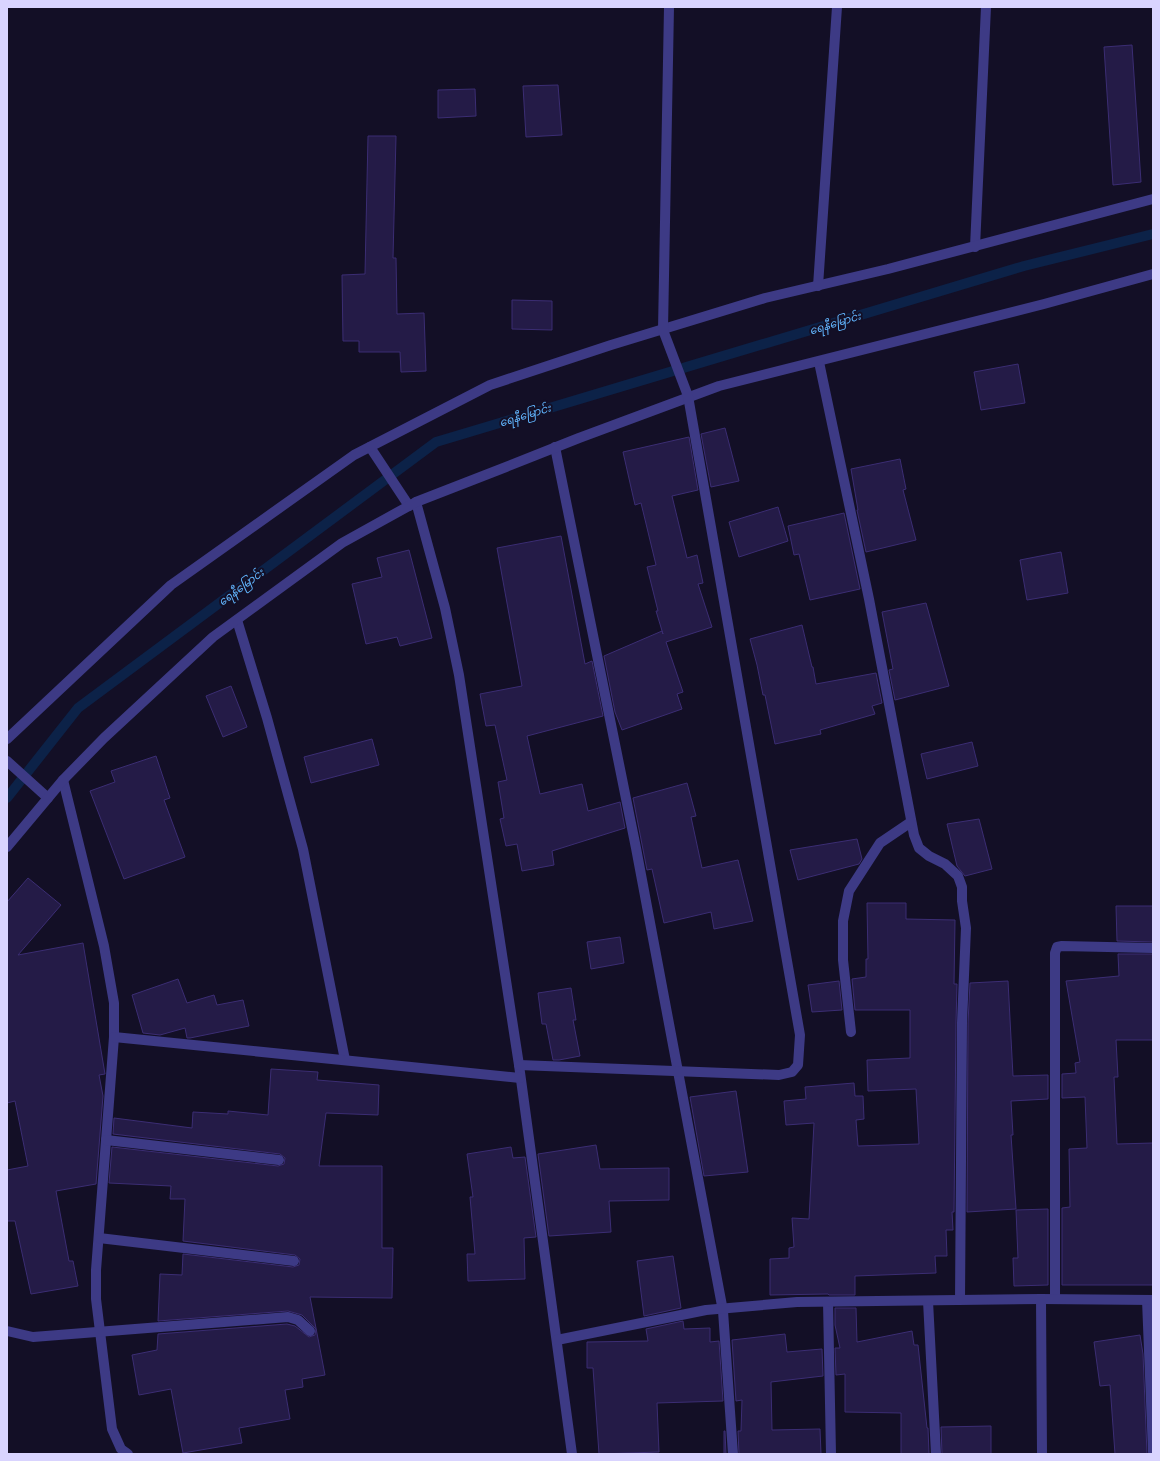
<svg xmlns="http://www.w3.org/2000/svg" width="1160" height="1461" font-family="'PT Sans Narrow','Noto Sans Myanmar',sans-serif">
	<rect width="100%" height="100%" fill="#130f26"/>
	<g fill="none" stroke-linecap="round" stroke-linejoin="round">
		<polyline stroke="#0c2248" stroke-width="10" points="7,798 78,708 436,442 1024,266 1153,234"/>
	</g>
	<g fill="#241b47" stroke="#3b2d73">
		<polygon points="1132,45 1141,182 1113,185 1104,47"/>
		<polygon points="558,85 562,135 526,137 523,86"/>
		<polygon points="475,89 476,116 438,118 438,90"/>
		<polygon points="368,136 396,136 393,258 396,258 397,314 424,313 426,371 401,372 400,352 359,352 359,341 343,341 342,275 365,274"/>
		<polygon points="512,300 552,301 552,330 512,329"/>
		<polygon points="1018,364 1025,403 981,410 974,372"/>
		<polygon points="725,428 739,481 711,487 701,434"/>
		<polygon points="689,437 698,490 672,496 687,558 697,555 703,583 698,584 712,627 666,642 683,692 677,694 682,709 622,730 615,712 604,656 662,631 663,634 656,611 658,611 647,567 656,565 641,503 635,505 623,452"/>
		<polygon points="900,459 906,489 903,490 916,540 866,552 857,510 858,510 851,469"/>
		<polygon points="778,507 788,541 739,557 729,522"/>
		<polygon points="844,513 860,589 810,600 799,554 794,555 788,526"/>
		<polygon points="561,536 585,664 592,661 603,716 527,736 540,794 582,784 588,811 620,802 625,828 552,851 554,865 522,871 517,844 506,846 500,819 504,818 498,782 507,780 495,725 486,726 480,694 522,686 497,548"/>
		<polygon points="409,550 432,638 400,646 397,637 366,644 352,584 382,577 377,558"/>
		<polygon points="1061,552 1068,593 1027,600 1020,560"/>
		<polygon points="926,603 949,686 895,700 889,670 893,669 882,612"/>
		<polygon points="802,625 812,667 813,667 816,684 876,673 882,703 872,706 875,714 820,730 821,734 775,744 765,695 763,695 757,665 750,639"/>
		<polygon points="231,686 247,727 223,737 206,696"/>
		<polygon points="372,739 379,765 311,783 304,757"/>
		<polygon points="972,742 978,766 927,779 921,754"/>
		<polygon points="156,756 170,798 164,800 185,857 124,879 90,791 115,782 111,771"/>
		<polygon points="687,783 696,816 691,817 702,868 738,860 753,921 714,929 711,912 664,923 652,869 647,870 633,798"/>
		<polygon points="979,819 992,869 965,876 957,866 947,824"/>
		<polygon points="857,839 862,859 859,864 798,880 790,850"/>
		<polygon points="28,878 61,905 18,955 83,943 105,1074 99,1075 103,1096 96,1184 56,1191 69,1261 73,1261 78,1286 31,1294 15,1221 7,1221 7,1170 28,1166 15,1101 7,1103 7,902"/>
		<polygon points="867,903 906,903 906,919 955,920 954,984 957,984 956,1023 954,1212 952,1212 953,1230 946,1230 947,1256 935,1256 936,1273 855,1276 855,1295 829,1295 828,1294 770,1295 770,1259 789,1258 789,1248 794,1247 792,1218 809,1219 814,1123 786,1125 784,1101 806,1099 805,1087 854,1083 855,1096 863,1096 864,1119 856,1120 858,1146 919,1144 916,1089 868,1091 867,1060 910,1058 910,1010 855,1010 852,979 866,977 866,959 868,959"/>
		<polygon points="1116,906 1153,906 1153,942 1117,941"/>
		<polygon points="620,937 624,963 591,969 587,942"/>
		<polygon points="1118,954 1153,954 1153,1040 1116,1040 1118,1077 1114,1077 1117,1144 1153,1143 1153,1285 1062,1285 1062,1208 1070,1207 1069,1149 1087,1148 1085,1097 1062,1098 1062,1074 1076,1073 1075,1063 1080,1062 1066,981 1119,976"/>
		<polygon points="178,979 187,1003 214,995 217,1005 243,1000 249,1026 190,1038 187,1038 185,1028 160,1035 143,1033 132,995"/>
		<polygon points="839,981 842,1010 812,1012 808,985"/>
		<polygon points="1008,981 1013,1076 1048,1075 1048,1099 1011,1101 1013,1135 1011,1135 1016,1209 967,1212 968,1023 970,983"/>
		<polygon points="571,988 576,1020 573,1020 580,1056 559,1060 553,1060 546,1024 542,1024 538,993"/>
		<polygon points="271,1069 318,1072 317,1080 379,1085 378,1115 326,1113 319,1166 382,1166 382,1248 393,1248 392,1298 310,1297 325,1375 302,1379 303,1387 285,1390 290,1419 239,1428 242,1443 183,1453 171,1389 139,1395 132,1355 157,1350 158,1334 287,1324 295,1326 309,1337 315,1335 316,1329 302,1315 288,1311 158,1321 160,1274 182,1275 183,1254 293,1267 299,1265 300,1259 295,1255 183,1241 185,1199 170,1199 171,1186 109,1183 112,1147 278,1166 284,1164 285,1158 280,1154 113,1134 114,1118 192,1128 193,1112 228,1114 228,1111 268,1115"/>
		<polygon points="736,1091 748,1172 704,1176 690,1097"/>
		<polygon points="596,1145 600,1169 669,1168 669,1200 609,1201 611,1232 549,1236 538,1154"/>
		<polygon points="511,1147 513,1158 525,1157 536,1237 524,1238 525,1279 468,1281 467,1254 475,1254 470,1197 473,1197 467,1154"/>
		<polygon points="1048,1209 1048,1285 1014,1286 1013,1258 1018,1258 1016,1210"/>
		<polygon points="673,1256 681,1308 644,1316 637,1261"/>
		<polygon points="835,1308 856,1308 857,1342 912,1331 914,1345 918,1345 927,1428 928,1428 929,1454 901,1454 901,1413 845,1412 845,1374 836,1375 835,1348 840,1348 835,1325"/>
		<polygon points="683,1321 684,1329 710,1328 710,1342 719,1341 723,1401 657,1403 659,1452 599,1454 593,1368 587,1368 587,1342 648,1341 646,1329"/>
		<polygon points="785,1334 787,1352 822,1349 823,1376 771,1382 772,1430 820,1429 821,1454 739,1454 738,1431 741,1431 742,1400 736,1401 732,1340"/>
		<polygon points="1140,1335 1143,1354 1147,1454 1115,1454 1110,1385 1100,1386 1094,1342"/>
		<polygon points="991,1426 991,1454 942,1454 941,1427"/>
		<polygon points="724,1431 725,1431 726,1454 724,1454"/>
	</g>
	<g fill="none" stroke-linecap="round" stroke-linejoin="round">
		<polyline stroke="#3d3a85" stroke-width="10" points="237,620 267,718 303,849 345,1060"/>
		<g stroke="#3d3a85" stroke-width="10">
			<polyline points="975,247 986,7"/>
			<polyline points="818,286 837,7"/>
			<polyline points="819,362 869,599 914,835 919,848 929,856 945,864 958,876 962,887 962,901 966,928 962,1023 960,1300"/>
			<polyline points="370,447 409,506"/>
			<polyline points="555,447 636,848 723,1311 733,1454"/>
			<polyline points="416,502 445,608 459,675 519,1065 572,1454"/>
			<polyline points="7,739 171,585 354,455 490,385 611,345 765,298 888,269 1153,199"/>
			<polyline points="7,761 48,798"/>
			<polyline points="63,780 104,946 114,1003 114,1037 96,1270 96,1299 112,1429 121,1449 128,1454"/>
			<polyline points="7,847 63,780 104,738 213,637 342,543 416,502 506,467 579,438 719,386 1044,304 1153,274"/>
			<polyline points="851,1032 843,960 843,921 849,891 880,843 911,822"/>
			<polyline points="114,1037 520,1078"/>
			<polyline points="519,1065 779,1075 792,1072 798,1065 800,1035 688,396 663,330 669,7"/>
			<polyline points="106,1140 279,1160"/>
			<polyline points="99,1238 294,1261"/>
			<polyline points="1041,1299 1042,1454"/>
			<polyline points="1055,1299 1055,953 1057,947 1062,946 1153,948"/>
			<polyline points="1147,1300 1153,1452"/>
			<polyline points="928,1301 936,1454"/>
			<polyline points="828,1302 831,1454"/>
			<polyline points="7,1331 33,1337 288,1317 298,1320 310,1331"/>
			<polyline points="557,1340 706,1310 797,1302 1041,1299 1153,1300"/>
		</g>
	</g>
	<g text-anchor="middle" stroke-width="4" stroke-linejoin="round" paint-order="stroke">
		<g font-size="11" font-style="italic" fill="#62b6ff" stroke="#130f26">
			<text transform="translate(835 323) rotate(-17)" y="4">ရေနီမြောင်း</text>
			<text transform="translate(525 415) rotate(-17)" y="4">ရေနီမြောင်း</text>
			<text transform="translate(241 587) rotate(-37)" y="4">ရေနီမြောင်း</text>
		</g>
	</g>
	<rect width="1160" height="1461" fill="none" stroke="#d9d4ff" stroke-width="16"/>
</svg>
